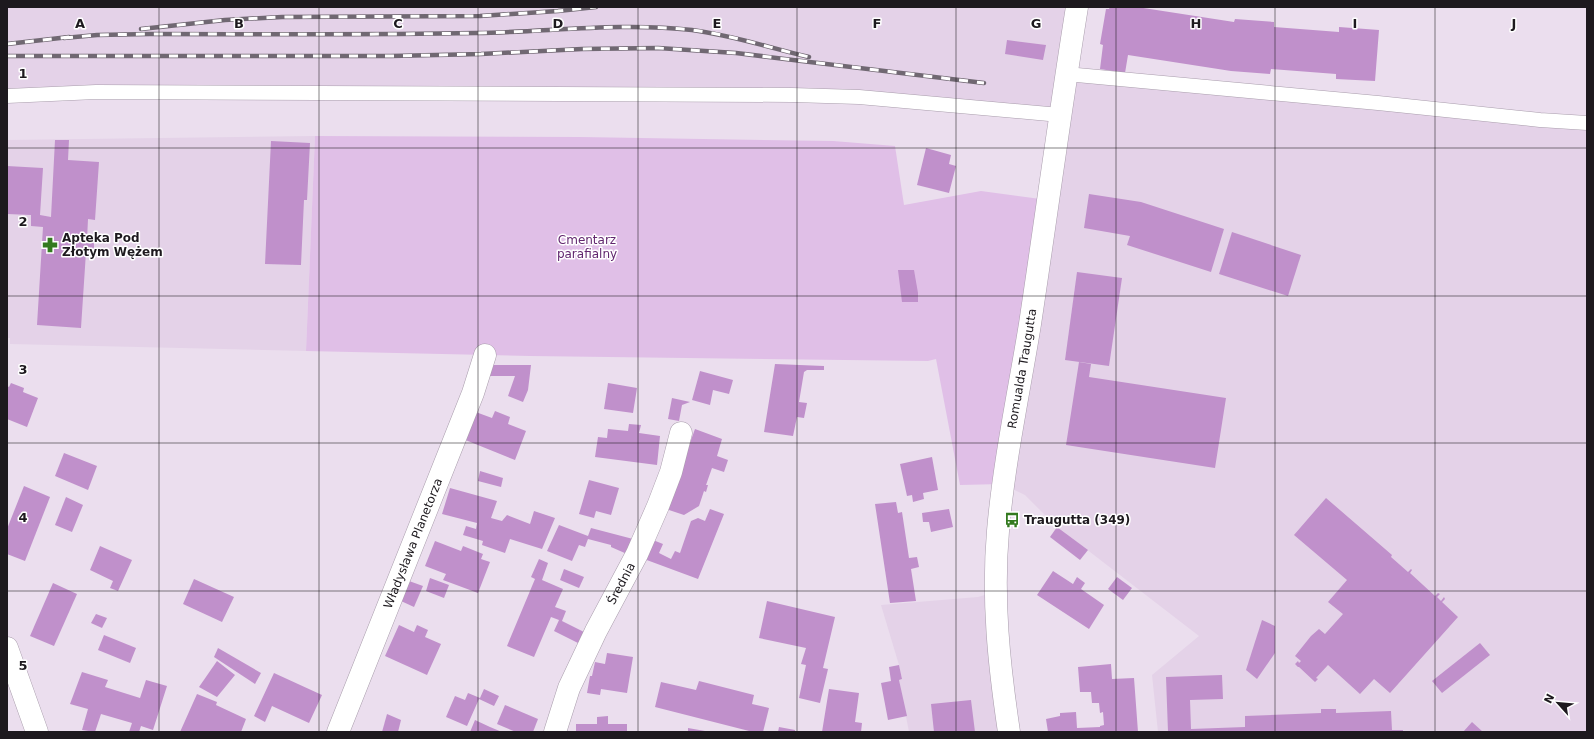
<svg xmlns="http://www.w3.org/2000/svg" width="1594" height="739" font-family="'DejaVu Sans',sans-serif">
	<rect width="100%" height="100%" fill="#ebdeee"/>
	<g fill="#e4d2e8">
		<polygon points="7,7 1077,7 1066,73 1587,123 1587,732 1158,732 1152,675 1199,636 1055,525 1025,495 1002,484 1060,116 859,97 7,96"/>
		<polygon points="315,136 306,351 10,344 10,338 7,338 7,140"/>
		<polygon points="995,592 1009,732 909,732 899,680 902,679 899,665 881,605 978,597"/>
	</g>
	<polygon fill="#e0bfe7" points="315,136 580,137 833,141 895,146 904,205 981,191 1048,200 1002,484 960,485 936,359 928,361 530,356 306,351"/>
	<g fill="#c090cb">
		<polygon points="1110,7 1137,7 1234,22 1235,19 1274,22 1274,27 1339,32 1339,27 1379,30 1375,81 1336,79 1336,74 1271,69 1270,74 1231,71 1128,55 1125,73 1100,69 1103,45 1100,44 1106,9 1109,9"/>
		<polygon points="1007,40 1046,45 1043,60 1005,54"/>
		<polygon points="55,140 69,140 68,160 99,162 95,220 88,219 87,240 94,240 94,252 86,252 81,328 37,325 43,227 31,226 31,215 7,214 7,166 43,168 40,215 51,217"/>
		<polygon points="271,141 310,143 307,200 304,200 301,265 265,264"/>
		<polygon points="926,148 951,155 949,164 956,166 949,193 917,185"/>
		<polygon points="1089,194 1141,202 1224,229 1211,272 1127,245 1130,236 1084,228"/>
		<polygon points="1232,232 1301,255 1288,296 1219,274"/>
		<polygon points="898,270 914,270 918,293 918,302 902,302"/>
		<polygon points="1077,272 1122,278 1109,366 1065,360"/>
		<polygon points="1079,362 1091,364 1089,377 1226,398 1215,468 1066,445"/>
		<polygon points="775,364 824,366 824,370 807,370 804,372 799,402 807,403 804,418 797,417 793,436 764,432"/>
		<polygon points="491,365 531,365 528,390 523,402 508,396 515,376 487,376"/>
		<polygon points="700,371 733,380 729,394 713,390 710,405 692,400"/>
		<polygon points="11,383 24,388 23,392 38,398 27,427 7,419 7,386 9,387"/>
		<polygon points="608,383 637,388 633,413 604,409"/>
		<polygon points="672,398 690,402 682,405 679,421 668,419"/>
		<polygon points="473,411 492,418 495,411 510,417 508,424 526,431 515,460 463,439"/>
		<polygon points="629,424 641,425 639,433 660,436 657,465 595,457 598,437 607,438 608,429 628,431"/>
		<polygon points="695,429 722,439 717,456 728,460 724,472 712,468 706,485 708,485 706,492 704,491 699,506 684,515 666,509"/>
		<polygon points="64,453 97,466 88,490 55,476"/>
		<polygon points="932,457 938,490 923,493 924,499 913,502 912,495 907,496 900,464"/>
		<polygon points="480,471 503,478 501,487 478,481"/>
		<polygon points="589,480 619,488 611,515 596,511 594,518 579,514"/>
		<polygon points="24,486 50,497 25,561 7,554 7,529"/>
		<polygon points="450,488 497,501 491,518 502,521 507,515 530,524 534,511 555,518 542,549 510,539 505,553 482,545 483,541 463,535 466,526 476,529 477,523 442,514"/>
		<polygon points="66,497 83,505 72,532 55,525"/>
		<polygon points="1326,498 1392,555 1391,557 1408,572 1411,569 1412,570 1410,573 1435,596 1438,593 1440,594 1437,597 1441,601 1444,597 1445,599 1442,602 1458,617 1390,693 1374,679 1360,694 1328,665 1316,678 1318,679 1315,682 1299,667 1298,667 1295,664 1298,661 1299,663 1301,661 1295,656 1311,636 1319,629 1325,634 1343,614 1328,602 1347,580 1294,535"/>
		<polygon points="896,502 898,513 902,512 909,558 917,557 919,567 911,569 916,601 890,603 875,504"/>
		<polygon points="710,509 724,514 698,579 644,559 653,540 663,544 659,553 671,559 675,551 680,553 691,521 698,518 705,521"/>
		<polygon points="949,509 953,527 931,532 929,522 923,522 922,513"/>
		<polygon points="559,525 588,536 591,528 633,539 627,554 611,547 611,545 588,539 585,547 579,545 572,561 547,551"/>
		<polygon points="1057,527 1088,550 1080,560 1050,537"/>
		<polygon points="435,541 461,551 463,546 483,554 481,559 490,562 478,593 443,580 446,574 425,566"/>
		<polygon points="100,546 132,560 118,591 110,588 113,581 90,570"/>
		<polygon points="539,559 548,563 542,580 563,589 555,607 566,611 562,621 586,633 580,644 554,631 559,620 551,617 534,657 507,646 535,579 531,577"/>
		<polygon points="564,569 584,577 579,588 560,580"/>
		<polygon points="1053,571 1073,584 1077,577 1085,583 1081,589 1104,605 1089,629 1037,595"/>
		<polygon points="1117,577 1132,588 1123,600 1108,589"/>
		<polygon points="430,578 449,585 444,598 426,591"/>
		<polygon points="194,579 234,597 222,622 183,604"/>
		<polygon points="409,581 423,586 414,607 401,601"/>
		<polygon points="53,583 77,594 54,646 30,636"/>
		<polygon points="767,601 835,617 823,668 828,669 820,703 799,698 806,665 801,664 806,648 759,638"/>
		<polygon points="96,614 107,618 102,628 91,623"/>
		<polygon points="1262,620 1275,626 1275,653 1257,679 1246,670"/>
		<polygon points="399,625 414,632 417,625 428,630 425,637 441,644 427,675 385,656"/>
		<polygon points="104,635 136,648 130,663 98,650"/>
		<polygon points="1480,643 1490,655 1442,693 1432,681"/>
		<polygon points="218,648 261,673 255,684 214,657"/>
		<polygon points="607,653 633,657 627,693 601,689 600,695 587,693 590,676 592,676 595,662 605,664"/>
		<polygon points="217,661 235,675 217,697 199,687"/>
		<polygon points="1111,664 1112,679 1134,678 1138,732 1048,732 1046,719 1060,716 1060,713 1076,712 1077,728 1100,727 1100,726 1104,725 1103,712 1100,713 1099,703 1092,703 1091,692 1080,692 1078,667"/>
		<polygon points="899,665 902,679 899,680 907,716 888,720 881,683 891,681 889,667"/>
		<polygon points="82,672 108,680 105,687 140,698 146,680 167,686 153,730 141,726 139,732 129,732 132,723 101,714 95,732 82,730 88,709 70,704"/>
		<polygon points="274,673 322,695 309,723 272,706 265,722 254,716"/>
		<polygon points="1222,675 1223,699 1190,700 1191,729 1245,727 1245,716 1321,713 1321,709 1336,709 1336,713 1391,711 1392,730 1403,730 1403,732 1168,732 1166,677"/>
		<polygon points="699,681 754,695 752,704 769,708 763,732 753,732 655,707 661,682 696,690"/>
		<polygon points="484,689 499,696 494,706 479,699 467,726 446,717 455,696 465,700 468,693 480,698"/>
		<polygon points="829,689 859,693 855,722 862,723 861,732 822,732"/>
		<polygon points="197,694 217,702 216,705 246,719 241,732 180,732"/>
		<polygon points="971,700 975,732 934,732 931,704"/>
		<polygon points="505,705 538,719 533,732 516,732 497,724"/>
		<polygon points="387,714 401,720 398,732 382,732"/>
		<polygon points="608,716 608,724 627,724 627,732 576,732 576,724 597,724 597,717"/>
		<polygon points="475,720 490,727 502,732 470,732"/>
		<polygon points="1472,722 1483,732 1463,732"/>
		<polygon points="779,727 795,730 795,732 778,732"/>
		<polygon points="688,728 705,731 705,732 688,732"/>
	</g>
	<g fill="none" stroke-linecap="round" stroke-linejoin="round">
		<g stroke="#a99dac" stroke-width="15">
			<g id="service">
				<polyline points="1066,74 1378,103 1540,120 1587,123"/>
				<polyline points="7,96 96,92 792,95 859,97 1060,115"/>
			</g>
		</g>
		<g stroke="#a99dac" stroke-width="23">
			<g id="minor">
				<polyline points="7,648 37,732"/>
				<path id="s1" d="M338 732 473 393 485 355"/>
				<path id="s2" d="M555 732 569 688 596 631 637 554 658 506 671 472 681 433"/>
			</g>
		</g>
		<g stroke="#a99dac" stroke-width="23">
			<g id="tertiary">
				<path id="s3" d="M1009 732C999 665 992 599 998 531 1004 461 1019 392 1030 324 1046 218 1060 112 1077 7"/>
			</g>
		</g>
		<use href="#service" stroke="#fff" stroke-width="14"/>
		<use href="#minor" stroke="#fff" stroke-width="22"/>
		<use href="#tertiary" stroke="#fff" stroke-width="22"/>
		<g stroke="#706872" stroke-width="4.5">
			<g id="rail">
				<polyline points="141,29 225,20 282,17 480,16 558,11 596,7"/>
				<path d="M64 38 97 35 150 34C259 34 368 35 476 33 549 32 620 22 692 30 732 35 770 48 809 57"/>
				<polyline points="7,44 69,37"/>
				<polyline points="7,56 391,56 481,54 582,49 658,48 736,53 984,83"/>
			</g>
		</g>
		<use href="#rail" stroke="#fff" stroke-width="3" stroke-dasharray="9" stroke-linecap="butt"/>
	</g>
	<path fill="none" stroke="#1d191e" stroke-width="1" stroke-opacity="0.55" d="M159 7V732M319 7V732M478 7V732M638 7V732M797 7V732M956 7V732M1116 7V732M1275 7V732M1435 7V732M7 148H1587M7 296H1587M7 443H1587M7 591H1587"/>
	<defs>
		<g id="pharmacy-bare" transform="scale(1.2)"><path d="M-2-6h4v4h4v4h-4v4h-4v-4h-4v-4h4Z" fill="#337a1f" stroke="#fff" stroke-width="2.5" paint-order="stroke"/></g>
		<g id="bus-bare" transform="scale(1.2)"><path d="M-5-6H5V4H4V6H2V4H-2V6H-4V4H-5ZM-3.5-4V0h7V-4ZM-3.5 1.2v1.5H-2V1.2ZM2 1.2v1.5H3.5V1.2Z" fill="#337a1f" stroke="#fff" stroke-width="2.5" paint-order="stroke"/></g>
	</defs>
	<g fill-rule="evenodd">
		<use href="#pharmacy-bare" x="50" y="245"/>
		<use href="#bus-bare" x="1012" y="520"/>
	</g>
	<g text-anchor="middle" stroke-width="3" stroke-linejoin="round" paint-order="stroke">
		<g font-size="12" font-weight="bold" fill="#1d191e" stroke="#fff" text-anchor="start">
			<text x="62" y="242">Apteka Pod<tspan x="62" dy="14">Złotym Wężem</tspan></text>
			<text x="1024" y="524">Traugutta (349)</text>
		</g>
		<g font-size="12" fill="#61266e" stroke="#fff">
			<text x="587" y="244">Cmentarz<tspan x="587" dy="14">parafialny</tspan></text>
		</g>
		<g font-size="12" fill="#1d191e" stroke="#fff">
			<text dy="4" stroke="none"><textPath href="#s3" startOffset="366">Romualda Traugutta</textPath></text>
			<text dy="4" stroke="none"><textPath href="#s1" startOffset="203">Władysława Planetorza</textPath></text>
			<text dy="4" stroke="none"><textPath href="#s2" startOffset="163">Średnia</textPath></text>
		</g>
	</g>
	<g font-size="13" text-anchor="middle" font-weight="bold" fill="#1d191e" stroke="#fff" stroke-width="3" stroke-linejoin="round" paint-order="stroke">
		<text x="80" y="28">A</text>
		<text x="239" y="28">B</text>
		<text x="398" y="28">C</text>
		<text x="558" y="28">D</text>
		<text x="717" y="28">E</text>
		<text x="877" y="28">F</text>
		<text x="1036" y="28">G</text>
		<text x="1196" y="28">H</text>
		<text x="1355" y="28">I</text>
		<text x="1514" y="28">J</text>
		<text x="23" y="78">1</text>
		<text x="23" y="226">2</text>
		<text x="23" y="374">3</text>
		<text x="23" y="522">4</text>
		<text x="23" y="670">5</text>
	</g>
	<rect width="1594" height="739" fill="none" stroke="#1d191e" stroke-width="16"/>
	<g transform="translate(1558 703) rotate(297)" stroke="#ffffff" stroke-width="3" paint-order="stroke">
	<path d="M0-3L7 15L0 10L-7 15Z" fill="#1d191e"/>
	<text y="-6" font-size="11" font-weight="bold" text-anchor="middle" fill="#1d191e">N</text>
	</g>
</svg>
